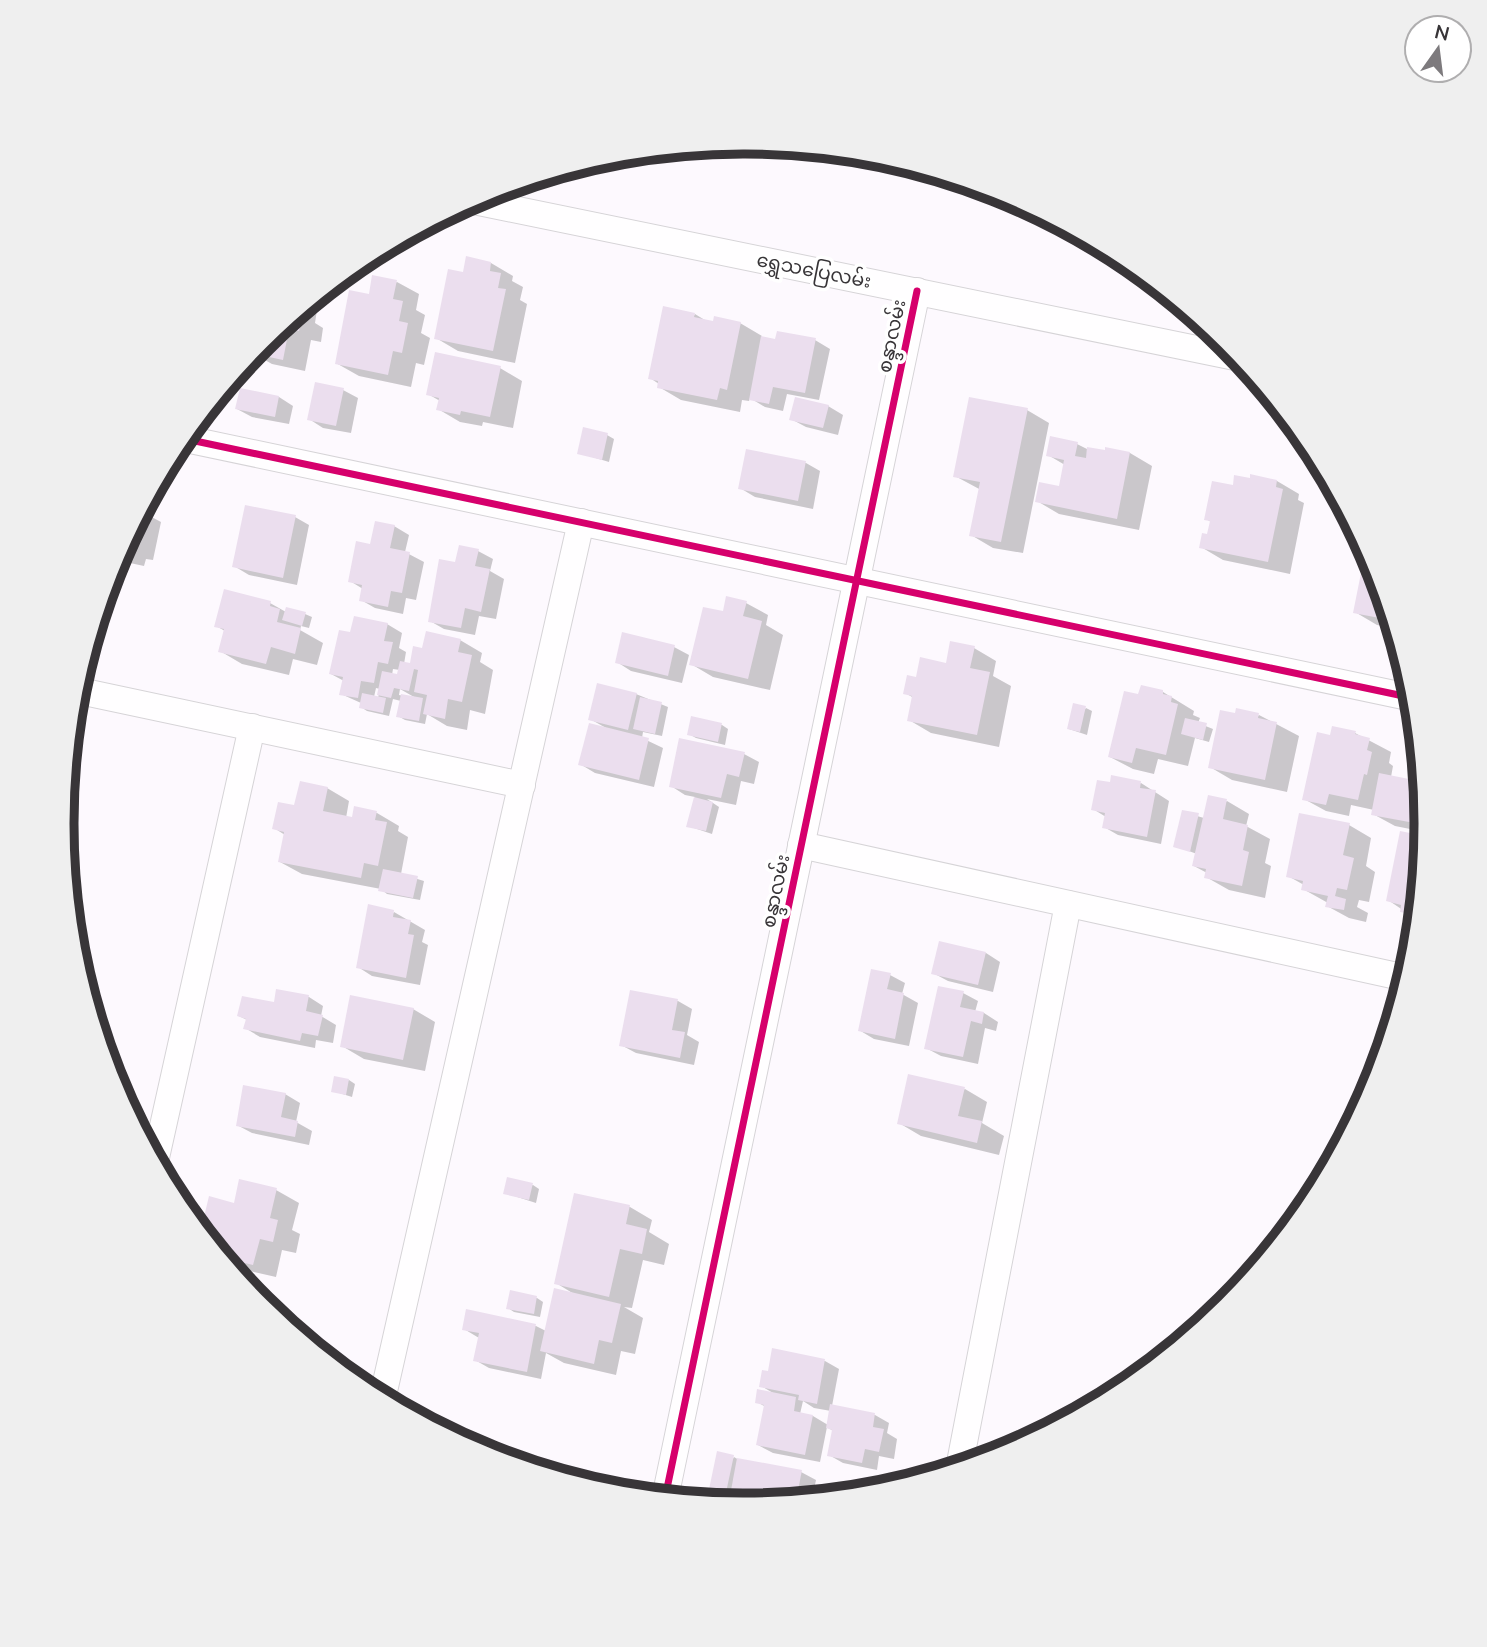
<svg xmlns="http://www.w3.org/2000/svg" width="1487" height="1647" font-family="Mulish,'Noto Sans Myanmar',sans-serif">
	<rect width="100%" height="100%" fill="#fdf9fe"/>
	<g fill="#0003" fill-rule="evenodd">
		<polygon points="491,263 513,276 512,281 523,287 520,300 527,304 515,363 458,351 436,338 464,274"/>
		<polygon points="397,282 419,294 416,310 425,315 421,333 430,338 424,365 416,363 411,387 359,376 336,363 370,296"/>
		<polygon points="306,304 317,310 315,323 323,328 321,342 311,340 305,371 272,364 252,353 261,341"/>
		<polygon points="695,314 708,322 740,323 762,336 762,338 776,342 815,340 830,349 819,400 787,394 783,411 765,407 750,398 749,401 742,400 740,412 681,400 659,387 659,384 650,378"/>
		<polygon points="500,368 522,381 513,428 483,422 482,426 460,422 438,409 440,401 428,394"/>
		<polygon points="343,390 358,398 351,433 323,428 309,419"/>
		<polygon points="279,397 293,406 289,424 252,417 237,409"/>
		<polygon points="828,406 843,415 838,435 806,427 791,419"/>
		<polygon points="1027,410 1049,423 1023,553 993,548 971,535 981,490 955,476"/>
		<polygon points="607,435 614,439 609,462 579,453"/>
		<polygon points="1077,444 1089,450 1130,453 1152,466 1139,530 1059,514 1037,501 1060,488 1065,465 1048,455"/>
		<polygon points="747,451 806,463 820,471 813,509 755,497 740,488"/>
		<polygon points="1252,476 1277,481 1299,494 1298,500 1304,503 1290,574 1223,560 1201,547 1209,536 1211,522 1206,519 1234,487 1251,480"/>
		<polygon points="145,502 148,504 146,514 161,522 153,560 146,559 144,566 116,560"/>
		<polygon points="295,517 309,525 297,585 249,575 234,566"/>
		<polygon points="394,526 409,535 405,552 424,562 416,600 406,598 403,614 375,608 361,600 363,589 350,581 372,546"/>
		<polygon points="1367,550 1374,563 1394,628 1377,625 1355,612"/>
		<polygon points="478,551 493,559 490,571 504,579 496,619 479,616 475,635 444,629 430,621"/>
		<polygon points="270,603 286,612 305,614 312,617 309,628 301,626 300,630 323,643 317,665 293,659 289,675 242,664 220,651 225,631 216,626"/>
		<polygon points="746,603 768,615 766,625 783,635 770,690 713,677 691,664 724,613"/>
		<path d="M387 624 402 633 399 648 406 652 404 664 411 665 424 650 460 640 482 653 480 662 493 670 485 714 470 710 467 730 447 726 427 714 425 724 405 720 398 716 401 701 393 699 389 716 367 711 361 707V703L341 694 344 681 331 674 351 634ZM393 669 400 670 398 677 392 675ZM376 688 380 689 378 698 374 697ZM400 689 414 697V698L399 695Z"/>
		<polygon points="674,647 689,655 682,683 631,671 617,662"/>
		<polygon points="974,648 996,661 993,676 1011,686 999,747 931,733 909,720 914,698 905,693 918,679 947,665"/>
		<polygon points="1163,692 1194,711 1193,715 1200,718 1198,723 1213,729 1209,742 1195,738 1188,766 1158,759 1154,774 1133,769 1110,757 1140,696"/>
		<polygon points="636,694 668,707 662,736 643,732 642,738 663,748 654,787 595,773 580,764 606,728 590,719"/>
		<polygon points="1086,708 1092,711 1087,735 1069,729"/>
		<polygon points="1259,715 1299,736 1287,792 1232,780 1210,767"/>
		<polygon points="693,718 722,725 728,729 725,745 696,738 689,734"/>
		<polygon points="1355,733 1391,752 1389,763 1393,766 1391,777 1415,782 1420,761 1425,832 1395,826 1373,814 1374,810 1351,805 1349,816 1326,811 1304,799 1331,737"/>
		<polygon points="744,754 759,762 754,784 741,781 736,805 707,799 719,807 712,834 688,826 695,797 685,795 671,786"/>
		<polygon points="1141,783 1169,801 1161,844 1118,835 1104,827 1106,817 1093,809"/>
		<polygon points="327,788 349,801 346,818 353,819 355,808 377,813 399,826 398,831 408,837 401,874 424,881 420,900 387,894 381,889 302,874 280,862 285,835 274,828 296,807"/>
		<polygon points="1227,801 1249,814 1246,826 1270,839 1265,863 1271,866 1265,898 1229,890 1206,877 1207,873 1194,866 1197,854 1175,846 1183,812 1204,818"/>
		<polygon points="1349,825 1371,838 1366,866 1375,872 1369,902 1359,900 1357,907 1368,913 1366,922 1349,918 1327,906 1328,903 1303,889 1304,885 1288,876"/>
		<polygon points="1424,838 1416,919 1388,900"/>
		<polygon points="394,912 425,930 422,942 428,945 420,985 372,976 358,967"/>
		<polygon points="986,953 1000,962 993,992 948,981 933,973"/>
		<polygon points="890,975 905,983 902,994 918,1003 909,1046 874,1039 859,1030"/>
		<polygon points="278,991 309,997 323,1006 321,1016 336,1025 333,1043 316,1040 315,1048 260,1037 245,1028 247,1020 239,1016 275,1004"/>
		<polygon points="632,992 678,1001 692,1009 687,1035 699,1042 694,1065 636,1053 621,1045"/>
		<polygon points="963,993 978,1001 975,1012 984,1013 998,1022 996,1031 985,1028 978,1064 941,1056 926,1048"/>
		<polygon points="413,1009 435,1022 425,1071 364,1059 342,1046"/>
		<polygon points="349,1080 355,1084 352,1097 333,1091"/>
		<polygon points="965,1089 987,1102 982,1123 1004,1136 999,1155 921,1136 899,1123"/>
		<polygon points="285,1094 300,1103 296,1122 312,1131 309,1145 252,1133 237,1125"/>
		<polygon points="533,1185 539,1189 536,1203 505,1193"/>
		<polygon points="276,1190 299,1203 292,1230 300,1234 296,1253 282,1250 276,1277 250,1271 248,1279 237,1276 189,1218 205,1219 235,1205"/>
		<polygon points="576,1195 630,1207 652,1220 649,1232 669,1244 664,1265 643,1260 632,1308 624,1307 643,1318 635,1354 621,1351 616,1375 564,1363 546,1353 541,1379 489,1368 475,1360 479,1338 464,1329 536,1326 546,1331 574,1294 556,1283"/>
		<polygon points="511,1292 537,1298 543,1302 540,1317 514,1312 508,1308"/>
		<path d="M773 1350 825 1361 839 1369 832 1406 875 1415 889 1423 887 1433 897 1439 894 1459 879 1456 877 1470 843 1463 829 1455 833 1431 827 1427 820 1462 773 1453 758 1445 766 1407 757 1402 773 1393 761 1386 769 1373ZM803 1401 814 1408 831 1411 828 1425 813 1416 800 1414Z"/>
		<polygon points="326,1359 351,1362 357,1366 354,1382"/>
		<polygon points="734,1457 739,1460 801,1472 816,1480 812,1499 743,1506 718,1503 709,1498"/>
	</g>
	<g fill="#ebdeee">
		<polygon points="466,256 491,262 490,271 501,273 498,288 506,289 493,351 434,339 448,269 463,272"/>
		<polygon points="372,275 397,280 393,299 403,301 399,321 408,323 402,353 393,351 388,375 335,364 349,290 369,294"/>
		<polygon points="663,306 695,313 694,317 713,321 714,316 741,322 727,390 720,388 717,400 657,388 658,381 648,379"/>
		<polygon points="296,313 302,314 299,331 289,329 283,360 251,353 261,341"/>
		<polygon points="777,331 816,338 805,393 773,387 769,404 749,400 761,336 775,339"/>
		<polygon points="435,352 501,366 490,417 461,411 460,415 436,410 439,398 426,395"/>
		<polygon points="315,382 344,388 336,426 307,420"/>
		<polygon points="240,388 279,396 275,417 235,409"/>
		<polygon points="795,397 829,405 823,428 789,420"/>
		<polygon points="969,397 1028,408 1001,542 969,536 980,482 953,477"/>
		<polygon points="583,427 608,433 602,460 577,454"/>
		<polygon points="1050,436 1078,442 1075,456 1086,458 1087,447 1105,450 1105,447 1130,452 1117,519 1035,502 1039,482 1059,486 1064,460 1046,456"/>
		<polygon points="746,449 806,461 798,501 738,489"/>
		<polygon points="1250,474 1277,480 1276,487 1283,489 1268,562 1199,548 1202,533 1207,534 1210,521 1204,520 1212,481 1233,485 1234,475 1250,478"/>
		<polygon points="245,505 296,515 283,578 232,567"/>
		<polygon points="136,519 131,549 124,548 122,555 118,554"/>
		<polygon points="375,521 395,525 390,548 410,552 402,593 391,591 388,607 359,601 362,585 348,582 356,541 370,544"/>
		<polygon points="459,545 479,549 475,566 490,569 481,612 465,608 461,628 428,622 439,559 455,562"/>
		<polygon points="1366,548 1374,563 1387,607 1385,619 1353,613"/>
		<polygon points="224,589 271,601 270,606 280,609 277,622 301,628 295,654 271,647 266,664 218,652 224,629 214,627"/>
		<polygon points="726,596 747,601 743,616 762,621 748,679 689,665 703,607 723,611"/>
		<polygon points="286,607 306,612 302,626 282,620"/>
		<polygon points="354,616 388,623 384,641 393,642 388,664 378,662 374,683 361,681 358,698 339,695 343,677 329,674 339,630 350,632"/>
		<polygon points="426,631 461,639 458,652 472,655 462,702 448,699 445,719 423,714 427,695 414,692 418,670 414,669 409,691 394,688 391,698 377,695 382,671 397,674 400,661 410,663 413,646 422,648"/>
		<polygon points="622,632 675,645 668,676 615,663"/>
		<polygon points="950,641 975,646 970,668 990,672 977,735 907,721 912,696 903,694 907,675 916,677 920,657 946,663"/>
		<polygon points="597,683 637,693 628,730 588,720"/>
		<polygon points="1141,685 1163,690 1163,694 1172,696 1171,702 1178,704 1166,755 1136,748 1132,763 1108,757 1124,691 1138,694"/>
		<polygon points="362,693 386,698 383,713 359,708"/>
		<polygon points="401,694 423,698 419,721 396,717"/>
		<polygon points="640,697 662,702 655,734 633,729"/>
		<polygon points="1073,703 1086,706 1080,732 1067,729"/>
		<polygon points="1236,708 1259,713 1258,718 1277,722 1265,780 1208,768 1220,710 1235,713"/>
		<polygon points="691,716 722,723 718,742 687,735"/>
		<polygon points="1185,718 1207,723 1203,740 1181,734"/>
		<polygon points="589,723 649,738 639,780 578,765"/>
		<polygon points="1332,726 1356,731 1355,734 1370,738 1367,750 1372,752 1367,775 1364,774 1358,800 1329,794 1326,805 1302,800 1317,732 1330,735"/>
		<polygon points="679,738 745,752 739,777 727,774 721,798 669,787"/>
		<polygon points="1419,757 1424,811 1420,824 1371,815 1379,773 1414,780"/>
		<polygon points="1111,775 1141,781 1140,788 1156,790 1147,837 1102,828 1105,813 1091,810 1097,780 1110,782"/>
		<polygon points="300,781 328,787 323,811 352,817 354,806 377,811 375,820 387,822 378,866 364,863 361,878 278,862 284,832 272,829 278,802 294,805"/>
		<polygon points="1208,795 1227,799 1223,819 1248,825 1243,850 1249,852 1242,886 1204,878 1206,869 1192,866"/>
		<polygon points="694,797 713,802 706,831 686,827"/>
		<polygon points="1182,810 1199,813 1190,852 1173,847"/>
		<polygon points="1299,813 1350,823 1343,855 1354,858 1347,890 1337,888 1335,896 1346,899 1344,910 1325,907 1328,896 1301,890 1303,881 1286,877"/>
		<polygon points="1400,831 1425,836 1417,915 1400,912 1401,905 1386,901"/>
		<polygon points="383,869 418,876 413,898 378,891"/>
		<polygon points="368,904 394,910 393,917 411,920 408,934 414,935 406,978 356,968"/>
		<polygon points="939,941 986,952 978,985 931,974"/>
		<polygon points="871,969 891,973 887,989 904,993 895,1039 858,1031"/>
		<polygon points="938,986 964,991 960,1007 984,1012 982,1024 971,1021 963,1057 924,1049"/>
		<polygon points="276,989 309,995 306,1011 323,1015 318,1036 302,1033 300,1041 243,1029 246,1019 237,1016 242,996 274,1002"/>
		<polygon points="630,990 678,999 672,1030 685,1032 680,1058 619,1046"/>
		<polygon points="350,995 414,1008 403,1060 340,1047"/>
		<polygon points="908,1074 965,1087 958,1116 982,1121 977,1143 897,1124"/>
		<polygon points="334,1076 349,1079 346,1095 331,1092"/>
		<polygon points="243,1085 286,1093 281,1117 298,1121 295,1137 236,1126"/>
		<polygon points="507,1177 533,1183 529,1200 503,1194"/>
		<polygon points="239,1179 277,1188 270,1218 278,1220 273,1242 260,1239 253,1265 228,1259 227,1264 187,1216 188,1213 204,1217 209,1196 234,1203"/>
		<polygon points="574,1193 630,1205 626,1224 647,1229 642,1254 620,1249 609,1297 554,1284"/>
		<polygon points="554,1288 621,1304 612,1343 599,1340 594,1364 540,1351"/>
		<polygon points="510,1290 537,1296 534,1314 506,1309"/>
		<polygon points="466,1309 536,1324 527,1372 473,1361 479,1333 462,1330"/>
		<polygon points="772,1348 825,1359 817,1404 798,1400 799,1395 759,1387 762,1370 768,1371"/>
		<polygon points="325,1355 351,1361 348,1377 324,1358"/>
		<polygon points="757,1389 796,1397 794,1411 813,1415 805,1455 756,1445 764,1405 755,1403"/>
		<polygon points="830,1404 875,1413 873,1427 884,1429 879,1452 865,1449 862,1463 827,1456 832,1430 826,1428"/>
		<polygon points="717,1451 734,1455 724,1502 707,1499"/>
		<polygon points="737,1458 802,1470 796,1501 751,1505 729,1501"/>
		<polygon points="833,1486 873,1492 873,1493 831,1497"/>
	</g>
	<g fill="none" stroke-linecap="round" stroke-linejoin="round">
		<g stroke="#d6d4d7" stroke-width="28">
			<g id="minor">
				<polyline points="469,200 1240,358"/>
				<polyline points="181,438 1413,698"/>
				<polyline points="75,690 522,785"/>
				<polyline points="801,845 1406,978"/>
				<polyline points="155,1162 252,727"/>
				<polyline points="382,1400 581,522"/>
				<polyline points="959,1468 1068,904"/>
				<polyline points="665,1498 917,291"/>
			</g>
		</g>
		<use href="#minor" stroke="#fffeff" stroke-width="26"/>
		<g stroke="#fff" stroke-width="11">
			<g id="cycleway">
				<polyline points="181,438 1413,698"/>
				<polyline points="665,1498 917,291"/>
			</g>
		</g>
		<use href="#cycleway" stroke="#d6006c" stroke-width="7"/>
	</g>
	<g text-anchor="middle" stroke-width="7" stroke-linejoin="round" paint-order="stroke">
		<g font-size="19" fill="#383538" stroke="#fff">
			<text transform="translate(814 270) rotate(11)" y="7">ရွှေသပြေလမ်း</text>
			<text transform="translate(891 336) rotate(-78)" y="7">စန္ဒာလမ်း</text>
			<text transform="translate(775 891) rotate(-78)" y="7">စန္ဒာလမ်း</text>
		</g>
	</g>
	<path d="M0 0H1487V1647H0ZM743 154H745A669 669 0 0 1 1414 823V824A669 669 0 0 1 745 1493H743A669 669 0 0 1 74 824V823A669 669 0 0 1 743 154Z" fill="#efefef" fill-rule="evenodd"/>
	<path fill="none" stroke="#383538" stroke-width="9" d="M743 154H745A669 669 0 0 1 1414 823V824A669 669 0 0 1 745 1493H743A669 669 0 0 1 74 824V823A669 669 0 0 1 743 154Z"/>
	<g transform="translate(1438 49) rotate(14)"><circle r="33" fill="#ffffff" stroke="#afaeaf" stroke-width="2"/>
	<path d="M0-5L12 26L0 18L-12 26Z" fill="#7d7a7d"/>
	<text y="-10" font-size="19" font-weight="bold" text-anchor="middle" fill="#383538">N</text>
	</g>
</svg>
